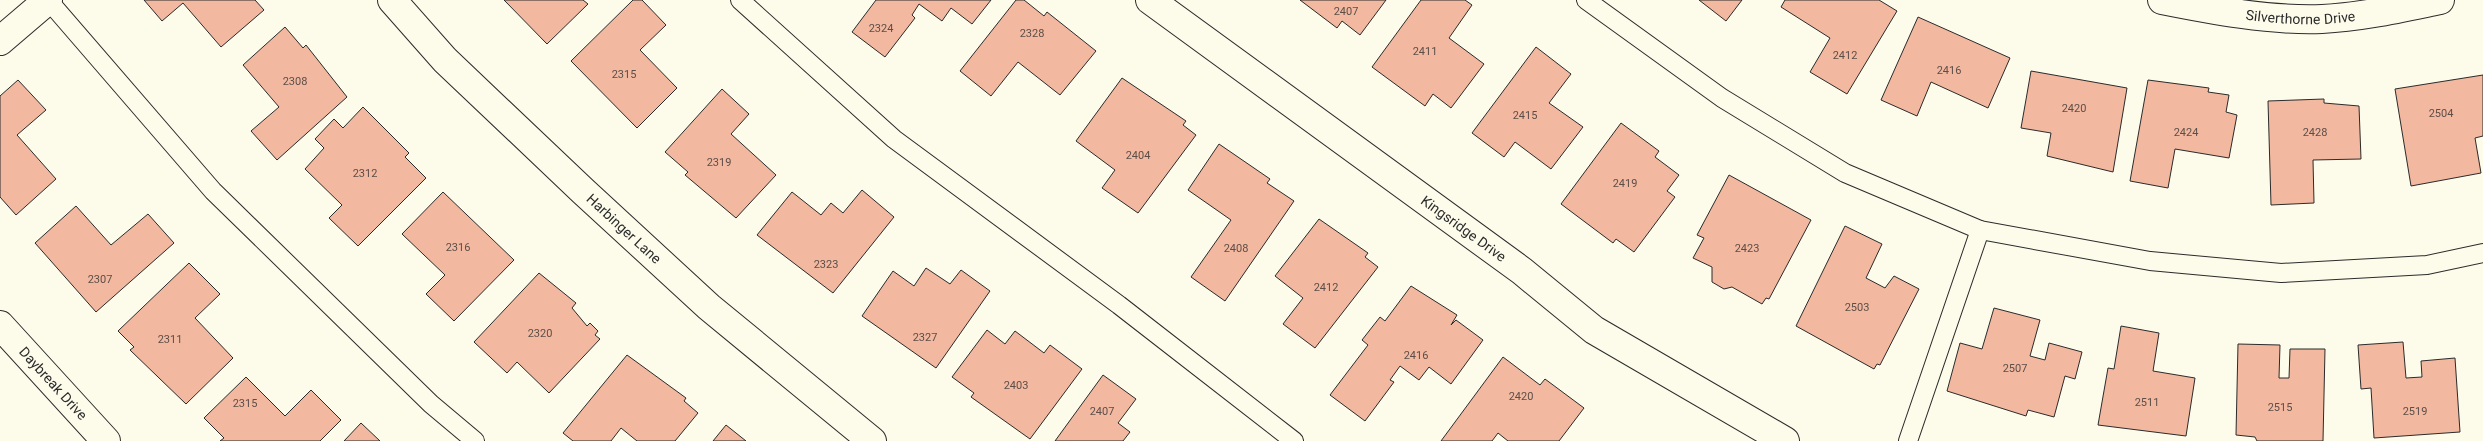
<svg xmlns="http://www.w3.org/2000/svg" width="2483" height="441" font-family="Roboto,sans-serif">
	<rect width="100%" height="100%" fill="#fdfbea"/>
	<g fill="#f2b8a0" stroke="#2b2b2b">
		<polygon points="144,0 255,0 264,10 221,47 183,3 162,21"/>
		<polygon points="504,0 583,0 588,4 547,44"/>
		<polygon points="633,0 642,0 666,25 640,50 677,88 637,128 571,61"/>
		<polygon points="876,0 991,0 972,24 951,8 942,21 919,4 912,15 915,18 885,57 852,32"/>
		<polygon points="1016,0 1024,0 1044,16 1047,12 1096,51 1060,95 1018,62 991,96 960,71"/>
		<polygon points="1300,0 1386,0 1360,35 1342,21 1337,28"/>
		<polygon points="1421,0 1465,0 1472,5 1449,38 1484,64 1451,108 1433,94 1425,106 1372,67"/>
		<polygon points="1699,0 1742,0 1726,21"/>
		<polygon points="1785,0 1879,0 1897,11 1847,94 1810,72 1830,38 1781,7"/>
		<polygon points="1918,17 2010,58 1988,108 1931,82 1917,116 1881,100"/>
		<polygon points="285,27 303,48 306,45 347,97 277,160 251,131 279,107 243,65"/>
		<polygon points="1536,47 1571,74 1549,103 1583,127 1551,169 1515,142 1504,157 1472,133"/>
		<polygon points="2031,71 2127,88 2113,172 2047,156 2051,133 2021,128"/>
		<polygon points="2483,75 2483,136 2475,138 2481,173 2411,186 2395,89"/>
		<polygon points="1122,78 1186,121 1183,125 1196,135 1138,213 1102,188 1115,170 1076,141"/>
		<polygon points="18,80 46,110 17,135 56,179 16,215 0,197 0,96"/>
		<polygon points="2148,80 2209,88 2208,92 2229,95 2226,112 2237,115 2229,158 2175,149 2168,188 2130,181"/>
		<polygon points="722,89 749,114 731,134 776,175 736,218 685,175 688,172 665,152"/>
		<polygon points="2324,99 2324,103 2359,106 2361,159 2313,160 2314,203 2271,205 2268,101"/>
		<polygon points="363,107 409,153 405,157 426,178 358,246 329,218 342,205 305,169 324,148 315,139 334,119 343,128"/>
		<polygon points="1621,123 1659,151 1655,157 1679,175 1667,191 1675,197 1634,252 1616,239 1613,243 1561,204"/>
		<polygon points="1219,144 1270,179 1267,183 1294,201 1225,301 1191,277 1231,220 1188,190"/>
		<polygon points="1729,175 1811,220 1769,299 1766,298 1762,304 1732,287 1724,289 1712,282 1712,267 1693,258 1704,238 1697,235"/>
		<polygon points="862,190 894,217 833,293 757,235 792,192 821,215 831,203 843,213"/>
		<polygon points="443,192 514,260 454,321 426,294 445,275 402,234"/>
		<polygon points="76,206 111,245 148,214 174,243 96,312 35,243"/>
		<polygon points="1319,219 1368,253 1365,257 1378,267 1315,348 1283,324 1303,298 1275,276"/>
		<polygon points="1845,226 1882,244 1866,278 1885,288 1894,276 1919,289 1880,365 1877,364 1874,369 1796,326"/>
		<polygon points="189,263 220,294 195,318 233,358 186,404 130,350 134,347 118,331"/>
		<polygon points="926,268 950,284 961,270 990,291 936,368 862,316 893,271 914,286"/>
		<polygon points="539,273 576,303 572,308 587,326 590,323 598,331 595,335 600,339 549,393 517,362 507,373 474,342"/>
		<polygon points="1411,286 1457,315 1451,325 1456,320 1483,340 1451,384 1429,367 1419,380 1400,366 1390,380 1394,382 1365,421 1330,395 1368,345 1362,340 1380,317 1385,321"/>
		<polygon points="1994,308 2040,320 2030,356 2045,360 2049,343 2082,352 2075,379 2065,376 2054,417 2028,410 2026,416 1947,391 1960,343 1982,349"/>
		<polygon points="2121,326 2159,333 2153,371 2195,378 2186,436 2098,425 2108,368 2114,369"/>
		<polygon points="987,330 1005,344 1015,331 1044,353 1050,345 1082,369 1030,439 971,397 974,393 952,377"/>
		<polygon points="2403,342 2406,378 2422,377 2421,361 2455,358 2460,432 2374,438 2371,388 2361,389 2358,345"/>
		<polygon points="2238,344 2280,345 2279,378 2289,378 2290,349 2325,349 2323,441 2257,441 2255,437 2236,435"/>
		<polygon points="627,355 686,398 684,401 698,413 675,441 637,441 621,428 611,441 573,441 563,433"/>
		<polygon points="1503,357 1540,385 1545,379 1584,408 1559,441 1508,441 1498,433 1492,441 1441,441"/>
		<polygon points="1103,375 1136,399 1118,423 1130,432 1123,441 1055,441"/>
		<polygon points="246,377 285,416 311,390 341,420 320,441 220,441 224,438 204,418"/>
		<polygon points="361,423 380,441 344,441"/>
		<polygon points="726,425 746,441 713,441"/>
	</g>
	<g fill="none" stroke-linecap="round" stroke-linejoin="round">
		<g stroke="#2b2b2b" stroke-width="20">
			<g id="service">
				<polyline points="48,0 213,191 431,404 475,441"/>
				<polyline points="740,0 894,139 1119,305 1294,441"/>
				<polyline points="1586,0 1722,98 1845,173 1980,230 2150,261 2281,273 2427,265 2483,253"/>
				<polyline points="1908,441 1980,230"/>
			</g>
		</g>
		<g stroke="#2b2b2b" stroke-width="30">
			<g id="minor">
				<path id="s1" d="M392 0 445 60 583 191 709 307 872 441"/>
				<path id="s2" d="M1150 0 1522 271 1594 330 1785 441"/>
				<path id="s3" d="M2162 0C2212 10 2270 21 2322 19 2362 17 2401 8 2440 0"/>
				<polyline points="0,41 48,0"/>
				<path id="s4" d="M0 325 106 441"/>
			</g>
		</g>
		<use href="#service" stroke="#fdfbea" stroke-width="18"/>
		<use href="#minor" stroke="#fdfbea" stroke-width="28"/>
	</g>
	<g text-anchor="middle" stroke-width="4" stroke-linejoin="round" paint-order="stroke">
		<g font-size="11" fill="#5d4e48">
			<text x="1346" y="15">2407</text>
			<text x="881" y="32">2324</text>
			<text x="1032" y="37">2328</text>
			<text x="1425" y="55">2411</text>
			<text x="1845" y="59">2412</text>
			<text x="1949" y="74">2416</text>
			<text x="624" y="78">2315</text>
			<text x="295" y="85">2308</text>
			<text x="2074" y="112">2420</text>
			<text x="2441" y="117">2504</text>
			<text x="1525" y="119">2415</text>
			<text x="2186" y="136">2424</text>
			<text x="2315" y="136">2428</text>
			<text x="1138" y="159">2404</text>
			<text x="719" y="166">2319</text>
			<text x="365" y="177">2312</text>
			<text x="1625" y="187">2419</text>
			<text x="458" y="251">2316</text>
			<text x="1236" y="252">2408</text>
			<text x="1747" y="252">2423</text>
			<text x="826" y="268">2323</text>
			<text x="100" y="283">2307</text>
			<text x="1326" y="291">2412</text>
			<text x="1857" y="311">2503</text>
			<text x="540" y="337">2320</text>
			<text x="925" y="341">2327</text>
			<text x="170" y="343">2311</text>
			<text x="1416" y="359">2416</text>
			<text x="2015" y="372">2507</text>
			<text x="1016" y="389">2403</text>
			<text x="1521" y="400">2420</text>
			<text x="2147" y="406">2511</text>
			<text x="245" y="407">2315</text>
			<text x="2280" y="411">2515</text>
			<text x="1102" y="415">2407</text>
			<text x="2415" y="415">2519</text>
		</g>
		<g font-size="14" fill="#2b2b2b" stroke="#fdfbea">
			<text dy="5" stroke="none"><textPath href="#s3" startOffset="140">Silverthorne Drive</textPath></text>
			<text dy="5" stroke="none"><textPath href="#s2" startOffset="388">Kingsridge Drive</textPath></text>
			<text dy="5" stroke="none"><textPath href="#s1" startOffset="326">Harbinger Lane</textPath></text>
			<text dy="5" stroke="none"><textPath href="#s4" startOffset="79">Daybreak Drive</textPath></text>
		</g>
	</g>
</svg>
